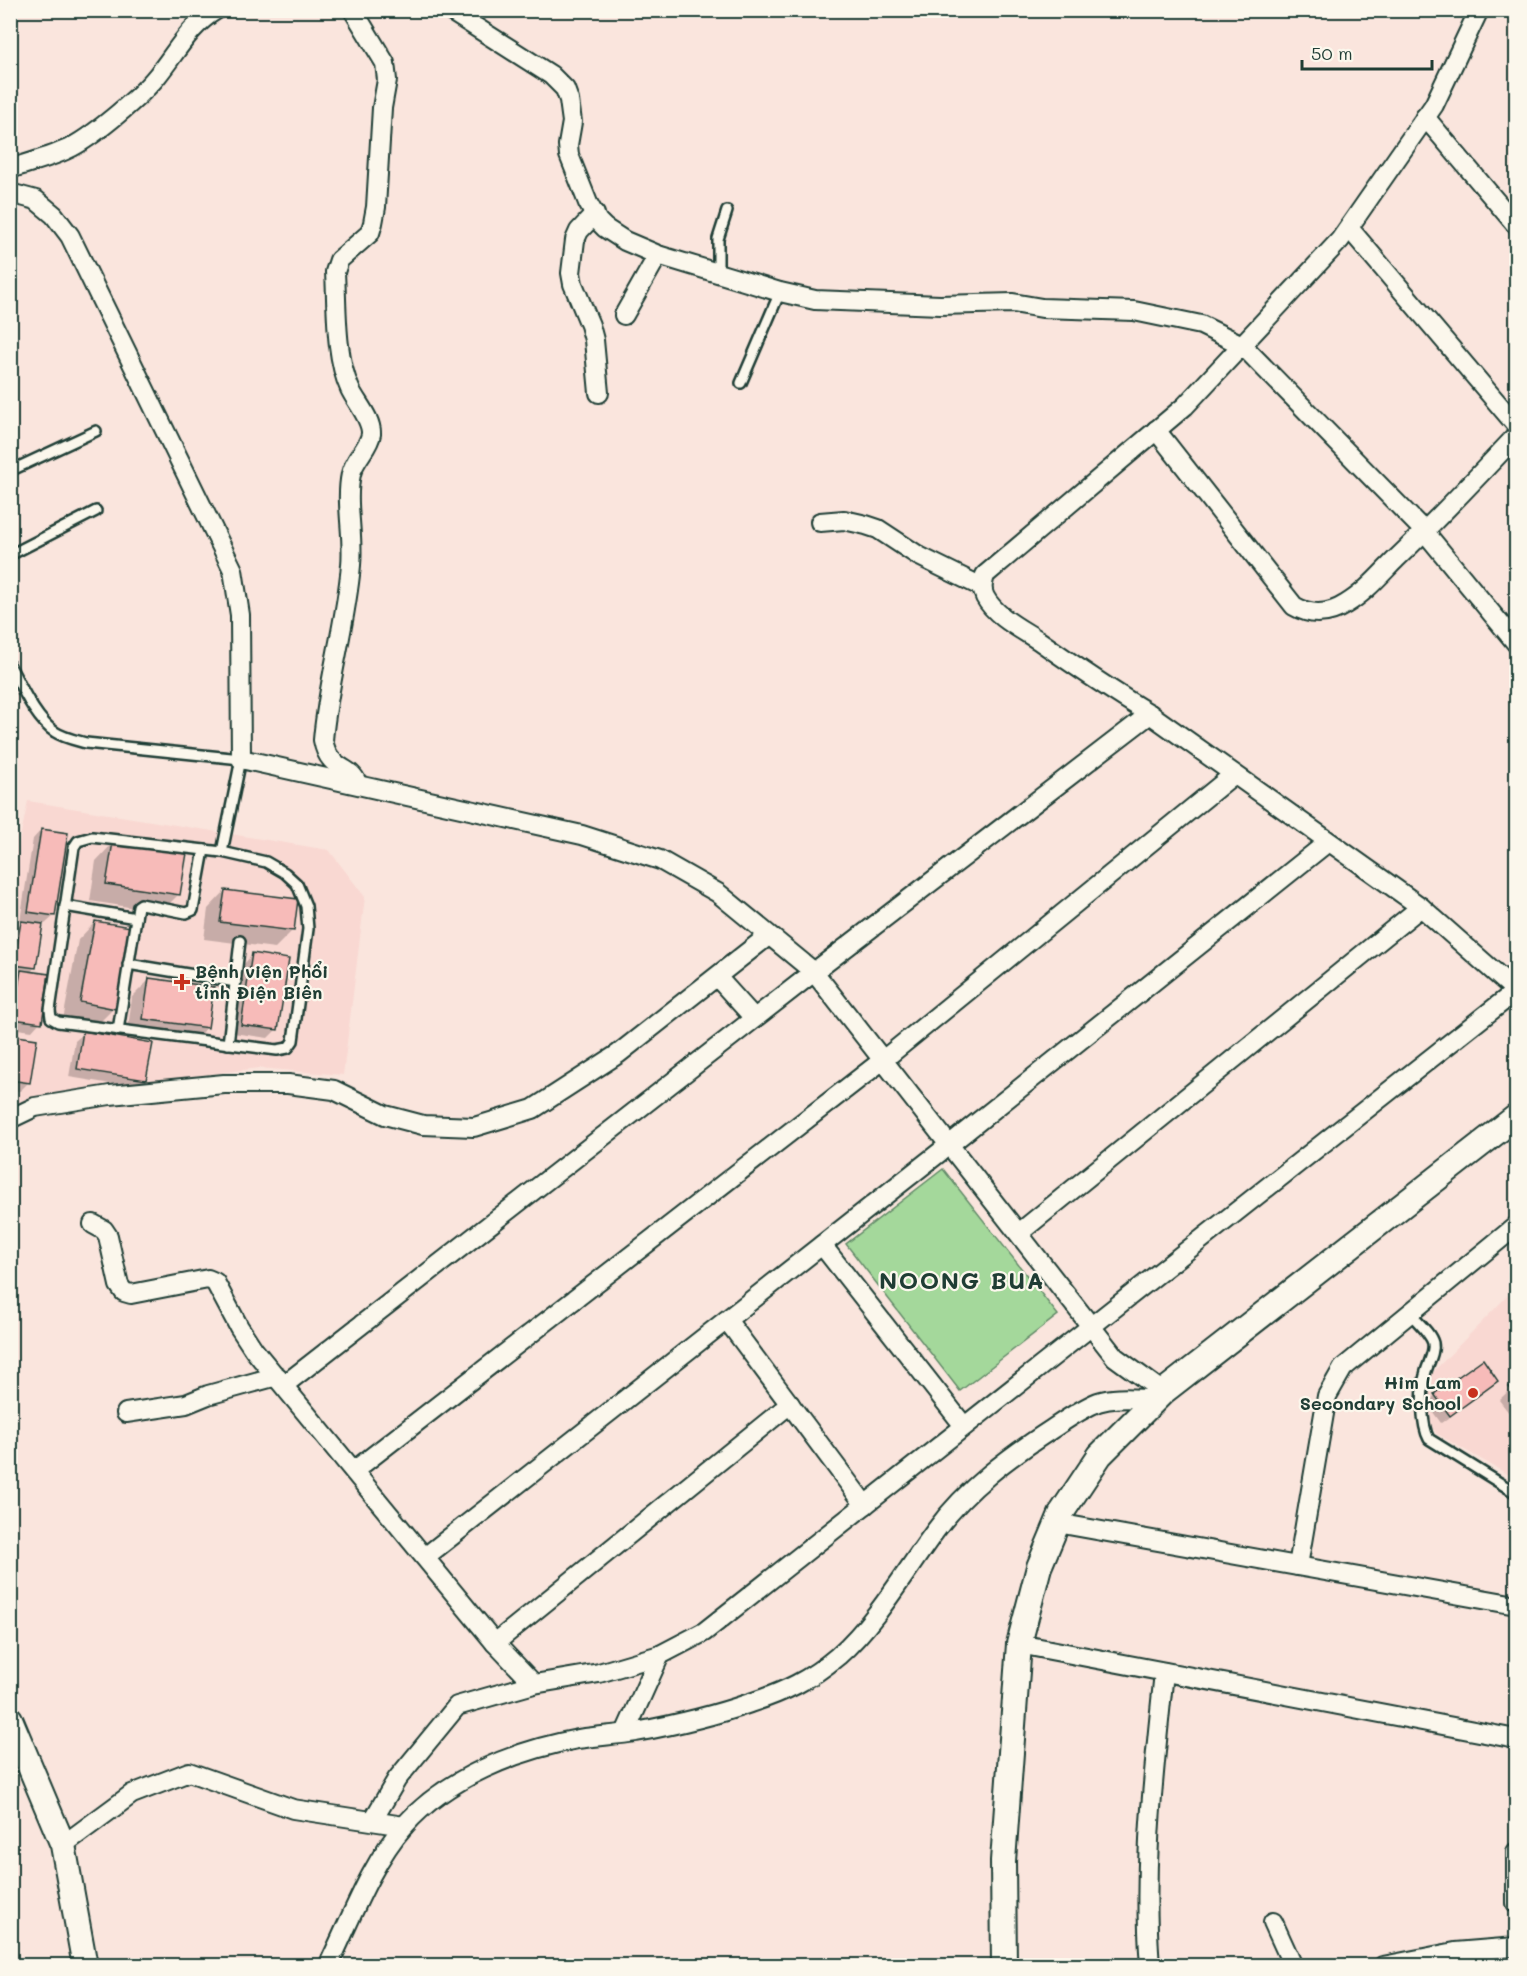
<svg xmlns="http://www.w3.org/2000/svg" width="1527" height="1976" font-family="Mali,sans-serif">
	<rect width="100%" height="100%" fill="#fae5dd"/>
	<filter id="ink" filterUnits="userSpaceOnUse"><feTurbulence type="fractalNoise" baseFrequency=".0167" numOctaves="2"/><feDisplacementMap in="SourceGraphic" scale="12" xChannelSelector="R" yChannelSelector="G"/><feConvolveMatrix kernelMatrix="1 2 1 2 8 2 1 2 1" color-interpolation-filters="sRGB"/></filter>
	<g filter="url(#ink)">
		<g fill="#f9d8d2">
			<polygon points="28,801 329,850 365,897 343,1075 259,1068 49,1094 11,1109 11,881"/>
			<polygon points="1516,1287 1516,1479 1437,1434 1431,1426 1429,1413 1431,1374"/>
		</g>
		<polygon fill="#a4d89b" stroke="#628a68" stroke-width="1.5" points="943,1169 1058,1315 960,1391 846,1244"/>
		<g fill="#0003">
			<polygon points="41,830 54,916 45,924 42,924 35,967 30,973 40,1022 32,1031 10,1028 10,995 13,980 21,972 10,970 10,964 16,928 23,921 20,921 33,839"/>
			<polygon points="113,843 179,894 161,912 90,901 96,861"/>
			<polygon points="225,891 292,931 275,948 204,939 208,909"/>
			<polygon points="95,922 114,1008 97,1025 63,1020 78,940"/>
			<polygon points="252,955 276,1030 268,1038 233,1033 244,964"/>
			<polygon points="150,979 207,1027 189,1045 127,1036 132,997"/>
			<polygon points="84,1033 145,1080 136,1088 69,1077 75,1041"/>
			<polygon points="10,1036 29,1082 20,1091 10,1090"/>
			<polygon points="1496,1381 1488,1389 1441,1423 1427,1404 1435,1395"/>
			<polygon points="1516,1384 1516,1422 1499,1400"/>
		</g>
		<g fill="#f7bbb9" stroke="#1f3d34" stroke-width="1.5">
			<polygon points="41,829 68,833 55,916 28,912"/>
			<polygon points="113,842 187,853 180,895 106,884"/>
			<polygon points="225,890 298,899 294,931 220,922"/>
			<polygon points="21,921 43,924 36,968 14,965"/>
			<polygon points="95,921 131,927 116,1009 80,1002"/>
			<polygon points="252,953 289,959 278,1030 241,1025"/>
			<polygon points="21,970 49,974 42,1023 13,1019"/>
			<polygon points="149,978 214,987 208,1028 143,1019"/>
			<polygon points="83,1031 153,1043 146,1080 77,1069"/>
			<polygon points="10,1035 37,1039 30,1083 10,1080"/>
			<polygon points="1483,1359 1498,1381 1450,1416 1434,1394"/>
			<polygon points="1516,1382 1516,1396 1509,1387"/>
		</g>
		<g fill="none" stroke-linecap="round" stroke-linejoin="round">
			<g stroke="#1f3d34" stroke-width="14">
				<g id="lane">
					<polyline points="718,274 718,239 727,211"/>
					<polyline points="741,383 780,292"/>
					<polyline points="10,471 96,431"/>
					<polyline points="10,555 96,511"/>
					<path d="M10 666C21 686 36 720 55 732 64 738 75 740 86 743L241 759 222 852"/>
					<polygon points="92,837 222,852 266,862 285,873 297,884 306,906 308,929 293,1041 288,1048 277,1050 58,1022 51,1018 50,1010 74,847 78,841"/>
					<polyline points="65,906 136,918"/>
					<polyline points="128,964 236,982"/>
					<polyline points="118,1030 138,906 141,904 186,913 193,910 204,850"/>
					<polyline points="228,1044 240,941"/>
					<path d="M1410 1313C1417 1322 1430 1332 1433 1343 1435 1353 1427 1365 1425 1375 1421 1392 1421 1424 1429 1439L1516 1493"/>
				</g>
			</g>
			<g stroke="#1f3d34" stroke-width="22">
				<g id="street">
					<path d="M353 10 385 63 387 80 382 108 376 207 373 223 370 233 339 260 335 272C337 309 335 356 350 389 356 402 372 419 371 434 369 448 354 459 351 474 345 503 354 535 351 565 346 624 328 681 323 740 329 772 350 764 357 783"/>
					<polyline points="449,10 551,75 565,89 569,100 572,122 568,145 569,155 588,203 598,221 605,228 625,241 658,255 780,292 815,300 940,305 1013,303 1042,308 1134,311 1201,325 1242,345 1425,532 1516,643"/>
					<polyline points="1425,117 1516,225"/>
					<path d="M10 169C30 162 53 157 72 147 96 134 140 97 157 76 176 53 189 26 216 10"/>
					<polyline points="10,193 36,200 54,215 70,236 233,570 240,615 241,759 582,835 660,860 718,893 814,972 1115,1357 1163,1392"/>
					<polyline points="595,214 579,231 575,240 571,273 573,284 590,325 594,340 599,393"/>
					<polyline points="1349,228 1516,425"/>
					<polyline points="624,315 658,255"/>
					<path d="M1156 430 1294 606C1311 616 1329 615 1346 604 1365 593 1381 574 1397 558 1438 519 1477 477 1516 436"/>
					<polyline points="820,522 844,520 866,525 878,529 919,556 982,587"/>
					<polyline points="717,977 754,1018"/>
					<polyline points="10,1119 35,1107 110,1095 224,1084 288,1084 334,1090 385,1115 423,1125 474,1127 533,1109 618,1054 768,936"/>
					<polyline points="93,1224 104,1230 108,1236 119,1285 124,1292 131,1294 208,1279 215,1282 239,1327 254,1350 495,1643 534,1684"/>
					<polyline points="1019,1233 1421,907"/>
					<polyline points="822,1245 964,1426"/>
					<polyline points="727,1320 865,1505"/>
					<polyline points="284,1385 814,972 1150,714"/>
					<polyline points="126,1413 186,1404 208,1395 277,1376"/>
					<polyline points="355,1470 883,1060 1233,775"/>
					<polyline points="1057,1523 1516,1605"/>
					<polyline points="425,1557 949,1145 1328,842"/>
					<polyline points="1298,1566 1327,1396 1343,1368 1516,1226"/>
					<polyline points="495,1643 790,1404"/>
					<polyline points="1019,1644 1516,1739"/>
					<polyline points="625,1733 660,1655"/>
					<path d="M373 1820 397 1779 457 1706 534 1684 599 1673 660 1655 704 1632 1516 991 1421 907 1150 714C1112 691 1075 666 1038 640 1021 629 995 616 985 597 981 589 983 583 985 575L1185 406 1340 240 1434 105 1479 10"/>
					<polyline points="63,1845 132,1794 189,1772 293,1809 404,1826"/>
					<polyline points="1516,1852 1516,1903"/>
					<polyline points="1273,1922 1293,1966"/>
					<path d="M328 1966C351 1919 370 1865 404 1826 446 1778 517 1750 578 1739 597 1736 617 1735 636 1732 674 1725 713 1716 750 1703 784 1692 810 1680 838 1656 877 1621 905 1572 936 1530 967 1488 1009 1457 1052 1429 1067 1419 1081 1409 1098 1402 1116 1396 1137 1399 1156 1399"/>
					<path d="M1150 1966C1142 1865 1154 1772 1164 1672"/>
					<polyline points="1383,1966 1455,1952 1516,1947"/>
				</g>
			</g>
			<g stroke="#1f3d34" stroke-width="28">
				<g id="secondary">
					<polyline points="10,1719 63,1845 85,1966"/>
					<polyline points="1004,1966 1003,1861 1019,1644 1039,1567 1062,1512 1100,1455 1163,1392 1516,1117"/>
				</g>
			</g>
			<use href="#lane" stroke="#fbf7ec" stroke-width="9"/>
			<use href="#street" stroke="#fbf7ec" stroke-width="18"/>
			<use href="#secondary" stroke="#fbf7ec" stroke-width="24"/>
		</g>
	</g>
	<g fill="#c8321e" stroke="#fbf7ec" stroke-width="2">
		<path d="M179 973h6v6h6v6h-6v6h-6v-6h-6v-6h6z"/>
		<circle cx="1473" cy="1393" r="6"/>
	</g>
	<g text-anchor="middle" stroke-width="4.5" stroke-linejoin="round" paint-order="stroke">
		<g font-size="18" font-weight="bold" fill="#1f3d34" stroke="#fbf7ec" text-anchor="start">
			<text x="195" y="978">Bệnh viện Phổi<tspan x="195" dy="21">tỉnh Điện Biên</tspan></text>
			<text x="1461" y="1389" text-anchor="end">Him Lam<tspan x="1461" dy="21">Secondary School</tspan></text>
		</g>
		<g font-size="24" font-weight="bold" letter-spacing="1.5" fill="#1f3d34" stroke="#fbf7ec">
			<text x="962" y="1289">NOONG BUA</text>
		</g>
	</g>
	<rect width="1527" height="1976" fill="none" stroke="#fbf7ec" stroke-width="36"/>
	<rect x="18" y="18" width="1491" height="1940" fill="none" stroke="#1f3d34" stroke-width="2" filter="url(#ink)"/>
	<path d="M1302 60v9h130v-9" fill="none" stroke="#1f3d34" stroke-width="3"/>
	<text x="1311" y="60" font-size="18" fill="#1f3d34" stroke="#fbf7ec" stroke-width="4.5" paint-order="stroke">50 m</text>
</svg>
